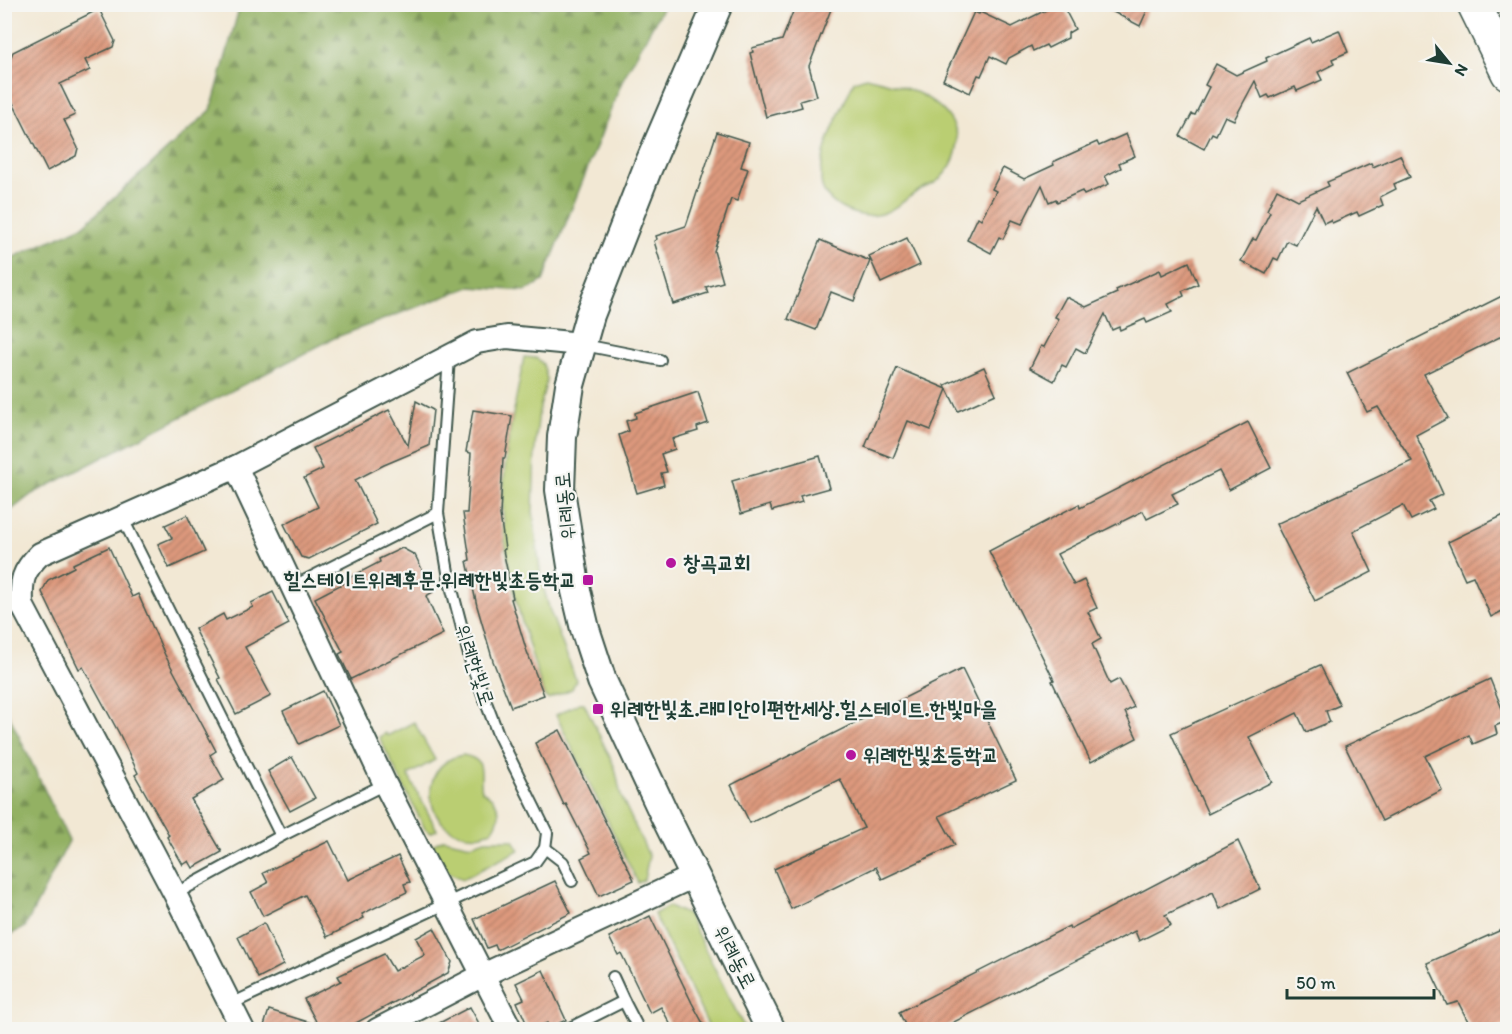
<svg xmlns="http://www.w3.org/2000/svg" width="1512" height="1034" font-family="Itim,'Poor Story',sans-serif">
	<defs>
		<pattern id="forest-firs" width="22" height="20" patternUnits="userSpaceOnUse" patternTransform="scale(1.5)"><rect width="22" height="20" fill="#93b164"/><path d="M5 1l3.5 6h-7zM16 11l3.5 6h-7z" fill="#779153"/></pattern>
		<pattern id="building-hatch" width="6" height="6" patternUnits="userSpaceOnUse" patternTransform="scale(1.5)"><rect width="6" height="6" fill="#dd997d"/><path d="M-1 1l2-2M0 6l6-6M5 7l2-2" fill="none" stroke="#b37e67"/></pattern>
	</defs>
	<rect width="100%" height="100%" fill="#f6f6f2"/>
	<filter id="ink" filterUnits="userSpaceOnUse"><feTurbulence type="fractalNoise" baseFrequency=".0167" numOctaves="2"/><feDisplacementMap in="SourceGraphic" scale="12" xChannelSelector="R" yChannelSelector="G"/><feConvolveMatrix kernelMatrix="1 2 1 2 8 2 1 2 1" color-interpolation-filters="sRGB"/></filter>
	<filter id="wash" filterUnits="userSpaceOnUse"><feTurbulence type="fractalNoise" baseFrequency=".008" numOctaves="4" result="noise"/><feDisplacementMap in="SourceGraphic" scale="24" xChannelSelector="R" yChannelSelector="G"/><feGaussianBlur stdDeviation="1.35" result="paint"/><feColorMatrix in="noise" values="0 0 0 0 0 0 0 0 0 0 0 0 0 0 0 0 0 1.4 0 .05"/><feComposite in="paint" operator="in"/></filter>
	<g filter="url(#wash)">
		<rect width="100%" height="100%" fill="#f2e8d4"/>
		<g fill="#bace72" stroke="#6c8653" stroke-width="1.5">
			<path d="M866 77C884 82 905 86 922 95 949 110 968 134 951 165 947 171 942 178 936 182 931 185 925 187 920 190 907 197 896 210 881 214 859 221 822 205 821 180 820 146 841 112 854 81Z"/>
			<path d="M524 357 536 358 543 364 547 379 539 411 535 447 533 513 541 579 550 611 576 680 572 689 548 699 545 697C525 635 504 572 503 506 503 456 515 405 524 357Z"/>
			<polygon points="579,703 584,703 615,768 621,796 649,856 644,880 638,883 556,715"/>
			<polygon points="414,722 435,760 408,775 437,830 430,833 425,829 379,737 386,733 387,736"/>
			<path d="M463 755C489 760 478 773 482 791 499 801 505 814 492 831L485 833 483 835C422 843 413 763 463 755Z"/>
			<polygon points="444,839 471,845 485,840 513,840 519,850 463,879 444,871 430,846"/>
			<polygon points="669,906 688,915 745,1029 710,1029 654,914"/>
		</g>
		<g fill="url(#forest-firs)" stroke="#59774c" stroke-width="1.5">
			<polygon points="240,5 664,5 623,79 543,281 526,291 470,287 334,338 32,494 5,515 5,261 83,226 211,110"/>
			<polygon points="5,707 69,841 25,927 5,937"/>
		</g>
		<g id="blocks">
			<g fill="url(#building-hatch)">
				<polygon points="796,4 833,4 809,66 817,96 800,101 802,107 766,117 750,53 753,52 752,48 782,40"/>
				<polygon points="1058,4 1062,4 1075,29 1068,33 1068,38 1048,48 1046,45 1033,51 1031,46 1009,58 1006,64 990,56 981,76 978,75 970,93 943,80 974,12 979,14 980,12 1012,27"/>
				<polygon points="1098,4 1150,4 1140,26"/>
				<polygon points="99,9 115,41 113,47 85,60 90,70 60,84 75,115 64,120 78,148 76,156 47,171 4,85 4,73 13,52"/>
				<polygon points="1339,30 1348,52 1332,59 1334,64 1318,72 1322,80 1297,91 1295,87 1270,98 1268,95 1262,98 1255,81 1234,120 1225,116 1216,135 1212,133 1204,149 1180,136 1192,114 1195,115 1209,87 1205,85 1216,64 1236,75 1267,61 1266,58 1309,38 1311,42"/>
				<polygon points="717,132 749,142 741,167 748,169 737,201 731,199 714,251 723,282 706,287 708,293 673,304 654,241 657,239 656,236 686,226"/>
				<polygon points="1126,134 1135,156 1119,163 1121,168 1105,176 1109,184 1084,195 1082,191 1057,202 1056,199 1049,202 1042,185 1022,224 1012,220 1003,239 999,237 991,253 967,240 978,217 981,219 996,191 992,189 1003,168 1024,179 1054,165 1053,162 1097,142 1099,146"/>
				<polygon points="1400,155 1410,177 1394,184 1396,189 1380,197 1383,205 1359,216 1357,212 1332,223 1330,220 1324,223 1316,206 1296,245 1287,241 1278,260 1274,258 1266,274 1241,261 1253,239 1256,240 1270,212 1267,210 1277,189 1298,200 1329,186 1327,182 1371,163 1373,167"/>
				<polygon points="907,238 920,265 881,283 869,256"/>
				<polygon points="820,240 870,261 854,301 831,292 816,330 788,319"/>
				<polygon points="1189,262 1198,284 1182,291 1184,296 1168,304 1172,312 1147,323 1145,319 1120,330 1119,327 1112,330 1105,314 1085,353 1076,348 1066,367 1062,365 1054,381 1030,368 1041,346 1044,347 1059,319 1055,317 1066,297 1086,307 1117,293 1116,290 1160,270 1162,275"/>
				<polygon points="1508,293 1508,333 1424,374 1448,418 1416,435 1443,494 1429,501 1434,509 1411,520 1403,505 1353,531 1372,572 1315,601 1276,524 1412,461 1378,407 1367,412 1347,373"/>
				<polygon points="984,367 996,394 958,411 945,385"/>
				<polygon points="897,368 947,389 931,430 908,421 893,458 865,447"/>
				<polygon points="698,392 708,423 697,427 698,431 672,439 675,449 661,454 667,472 661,473 664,485 637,493 619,435 629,431 626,421 636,418 635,413"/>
				<polygon points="416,401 433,410 429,446 384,465 355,480 377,524 309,559 301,557 284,524 318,507 304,478 323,469 313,448 389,410 408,446"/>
				<polygon points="473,410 512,416 505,458 503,458 500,515 505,549 503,550 513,598 511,599 526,649 544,695 511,707 493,661 477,606 467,561 470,560 463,513 467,513 471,453 466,452"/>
				<polygon points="1248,422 1271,468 1229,490 1219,471 1172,494 1178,504 1147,519 1143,511 1057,554 1074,585 1084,580 1097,608 1088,612 1101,639 1092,644 1110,684 1119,679 1134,707 1125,712 1137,738 1091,762 1052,681 1054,680 989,551 1079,504 1080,508"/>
				<polygon points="820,456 829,488 800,496 802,502 772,511 770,505 741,514 732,481"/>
				<polygon points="1508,513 1508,608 1491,617 1473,576 1465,579 1448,542"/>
				<polygon points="187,515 204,552 169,568 158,544 172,538 165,525"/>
				<polygon points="109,547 132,597 138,594 165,655 205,730 216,751 210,755 224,780 191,799 222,852 193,868 189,861 183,865 167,837 169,835 135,775 138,773 120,735 83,667 79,669 42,592 48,580 74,567 73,564"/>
				<polygon points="402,548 415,555 433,592 426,596 443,634 351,679 339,654 343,652 315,598 348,581 347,579 380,562 379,559"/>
				<polygon points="273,592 289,624 245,647 271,696 236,714 218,679 220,678 195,629 223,614 226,620 253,607 251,603"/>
				<polygon points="1320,665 1340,705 1326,711 1330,722 1306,732 1297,713 1249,737 1272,782 1208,814 1171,733"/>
				<polygon points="962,669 1016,780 939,816 955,845 882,879 876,867 791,909 774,869 864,828 840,779 750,823 731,785"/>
				<polygon points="1490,679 1507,721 1495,726 1497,734 1473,744 1469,735 1425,756 1442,790 1382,821 1345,746"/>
				<polygon points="323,691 339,725 299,744 283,711"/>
				<polygon points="560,730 634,880 599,896 581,858 591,853 566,804 564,805 535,743"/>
				<polygon points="292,757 315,798 290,811 268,771"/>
				<polygon points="329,841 348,880 398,856 410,882 404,884 407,892 362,914 364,918 327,937 305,895 263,916 251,892 268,883 263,873"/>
				<polygon points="1238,841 1260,889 1220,909 1213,892 1165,915 1171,925 1139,941 1135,931 940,1029 907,1029 899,1012 1069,926 1070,929"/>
				<polygon points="555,881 571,913 497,950 495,945 487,948 474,919"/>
				<polygon points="650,916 692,1003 706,1029 673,1029 661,1007 650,1013 621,953 618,955 609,937"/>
				<polygon points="264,923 283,965 258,978 238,937"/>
				<polygon points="1508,927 1508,1023 1495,1029 1472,1029 1458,1002 1447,1005 1427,963"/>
				<polygon points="434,928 452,962 448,973 345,1029 320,1029 319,1027 318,1029 263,1029 269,1010 318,1025 304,999 341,981 338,976 384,954 394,971 425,955 416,938"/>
				<polygon points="543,970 566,1020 549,1028 547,1023 534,1029 529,1029 517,1002 524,999 516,983"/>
				<polygon points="470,1007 482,1029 428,1029"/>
			</g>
		</g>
	</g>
	<g filter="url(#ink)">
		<use href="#blocks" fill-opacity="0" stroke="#3f574c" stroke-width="1.5"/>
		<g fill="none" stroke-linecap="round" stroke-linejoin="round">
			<g stroke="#3f574c" stroke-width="14">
				<g id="service">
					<polyline points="584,345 660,360"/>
					<polyline points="122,517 281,836"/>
					<polyline points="292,587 438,513"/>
					<polyline points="545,848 563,862 572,881"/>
					<polyline points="175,894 281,836 385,784"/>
					<polyline points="613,977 624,1001"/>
					<polyline points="231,1004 535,862 545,848 547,833 498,734 471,663 449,578 438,513 449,358"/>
					<polyline points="566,1030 624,1001 639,1030"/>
				</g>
			</g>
			<g stroke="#3f574c" stroke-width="26">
				<g id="minor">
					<polyline points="236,467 385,784 511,1030"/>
					<path d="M243 1030 175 894 22 605C21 580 22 572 40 554L236 467 477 342 507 337 581 344"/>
					<polyline points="377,1030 483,975 694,876"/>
				</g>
			</g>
			<g stroke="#3f574c" stroke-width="32">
				<polyline id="tertiary" points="718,4 648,167 590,315 570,385 562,437 560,490 576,591 585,629 602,681 666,818 771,1030"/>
			</g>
			<g stroke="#3f574c" stroke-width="36">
				<polyline id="primary" points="1474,4 1508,73"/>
			</g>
			<use href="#service" stroke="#fff" stroke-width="10"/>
			<use href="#minor" stroke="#fff" stroke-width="22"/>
			<use href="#tertiary" stroke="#fff" stroke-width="28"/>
			<use href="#primary" stroke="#fff" stroke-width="33"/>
		</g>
	</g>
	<g fill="#b5179e" stroke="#f6f6f2" stroke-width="2">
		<circle cx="671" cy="563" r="6"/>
		<rect x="582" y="574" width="12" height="12" rx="3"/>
		<rect x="592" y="703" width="12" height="12" rx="3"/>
		<circle cx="851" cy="755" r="6"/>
	</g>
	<g text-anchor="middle" stroke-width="4.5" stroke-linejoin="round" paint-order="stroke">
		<g font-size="21" fill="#1f3d34" stroke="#f6f6f2">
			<text transform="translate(565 506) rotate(-95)" y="7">위례동로</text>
			<text transform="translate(475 665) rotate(72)" y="7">위례한빛로</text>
			<text transform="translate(735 957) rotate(63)" y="7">위례동로</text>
		</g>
		<g font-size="21" font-weight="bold" fill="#1f3d34" stroke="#f6f6f2" text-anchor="start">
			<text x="683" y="570">창곡교회</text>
			<text x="576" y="587" text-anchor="end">힐스테이트위례후문.위례한빛초등학교</text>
			<text x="610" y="716">위례한빛초.래미안이편한세상.힐스테이트.한빛마을</text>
			<text x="863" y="762">위례한빛초등학교</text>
		</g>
	</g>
	<rect width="1512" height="1034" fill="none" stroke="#f6f6f2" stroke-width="24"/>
	<g transform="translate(1449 63) rotate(120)" stroke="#f6f6f2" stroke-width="4.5" paint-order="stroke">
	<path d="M0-4.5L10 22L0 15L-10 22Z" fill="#1f3d34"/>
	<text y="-9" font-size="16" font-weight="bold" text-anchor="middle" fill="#1f3d34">N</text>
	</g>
	<path d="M1287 989v9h147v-9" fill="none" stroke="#1f3d34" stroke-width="3"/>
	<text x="1296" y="989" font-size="18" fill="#1f3d34" stroke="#f6f6f2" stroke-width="4.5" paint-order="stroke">50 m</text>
</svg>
